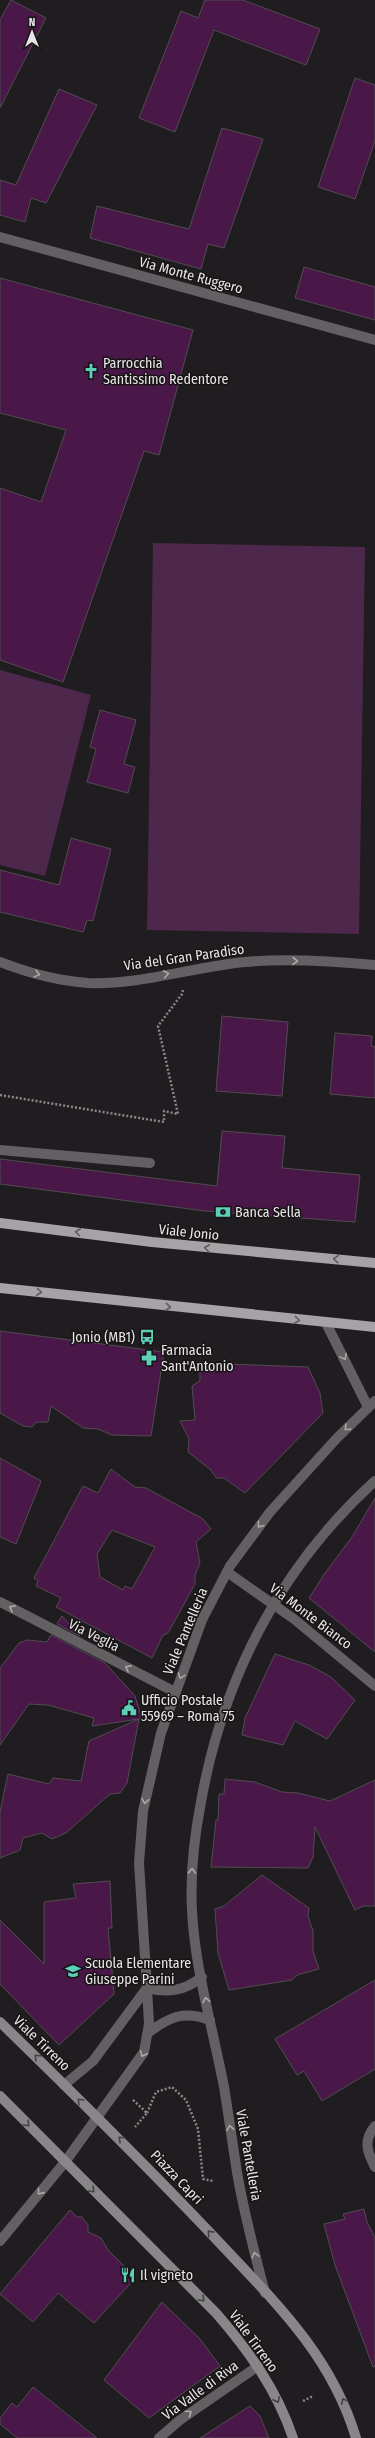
<svg xmlns="http://www.w3.org/2000/svg" width="375" height="2438" font-family="'Fira Sans Condensed',sans-serif">
	<rect width="100%" height="100%" fill="#201d20"/>
	<g fill="#4e284c">
		<polygon points="153,543 365,547 359,934 147,930"/>
		<polygon points="0,670 91,695 45,876 0,865"/>
	</g>
	<g fill="#491748" stroke="#514d50" fill-rule="evenodd">
		<polygon points="11,0 46,18 0,108 0,20"/>
		<polygon points="205,0 243,0 320,29 306,65 214,30 175,132 139,118 181,11 198,18"/>
		<polygon points="355,78 375,85 375,141 355,199 318,187"/>
		<polygon points="59,89 97,105 46,203 31,198 25,222 0,215 0,180 16,185"/>
		<polygon points="222,128 263,139 224,248 208,244 201,269 90,238 97,206 189,229"/>
		<polygon points="304,267 375,287 375,320 295,298"/>
		<polygon points="0,278 193,330 159,455 144,451 63,682 0,660 0,488 41,502 66,430 0,413"/>
		<polygon points="100,710 136,720 124,764 135,767 128,793 87,782 96,749 90,747"/>
		<polygon points="71,838 111,849 93,921 87,920 83,932 0,912 0,870 59,885"/>
		<polygon points="222,1016 288,1022 282,1096 216,1091"/>
		<polygon points="335,1033 372,1036 371,1046 375,1047 375,1098 330,1094"/>
		<polygon points="222,1131 285,1136 282,1168 360,1175 355,1222 205,1211 0,1184 0,1159 217,1186"/>
		<polygon points="0,1331 164,1352 151,1436 112,1435 98,1429 83,1428 51,1406 48,1422 36,1422 32,1427 23,1426 0,1413"/>
		<polygon points="200,1363 308,1367 320,1393 323,1413 245,1493 224,1478 216,1478 211,1470 188,1452 189,1439 180,1421 195,1420 192,1386 200,1381"/>
		<polygon points="0,1458 41,1481 16,1544 0,1537"/>
		<path d="M111 1469 135 1487 146 1488 203 1519 211 1529 196 1542 200 1563 195 1575V1584L168 1633 163 1635 152 1658 56 1607 61 1598 36 1586 38 1581 34 1578 83 1486 98 1493ZM112 1530 155 1547 132 1589 125 1586 123 1590 100 1577 97 1554Z"/>
		<polygon points="375,1498 375,1652 309,1598 325,1573 352,1537"/>
		<polygon points="62,1616 80,1636 57,1624"/>
		<polygon points="51,1635 105,1663 135,1696 142,1719 139,1719 127,1783 120,1793 110,1794 66,1833 52,1839 42,1833 23,1838 20,1850 0,1858 0,1812 8,1774 49,1784 53,1778 81,1781 89,1741 139,1719 92,1726 94,1718 48,1705 29,1704 0,1745 0,1668 19,1643 27,1640 47,1642"/>
		<polygon points="275,1654 309,1665 331,1677 355,1700 327,1739 295,1721 283,1745 242,1735 245,1718"/>
		<polygon points="225,1779 255,1782 282,1792 298,1793 330,1801 375,1780 375,1906 363,1906 355,1910 315,1827 313,1857 308,1868 211,1867 216,1820 218,1820 219,1794 224,1794"/>
		<polygon points="262,1875 309,1908 308,1916 313,1931 313,1951 319,1969 297,1975 292,1980 229,1990 218,1953 215,1909 224,1906"/>
		<polygon points="110,1881 112,1928 108,1928 114,1994 59,2045 0,1984 0,1920 44,1964 44,1902 76,1898 73,1884"/>
		<polygon points="375,1980 375,2069 322,2101 304,2071 297,2075 275,2039"/>
		<polygon points="364,2209 367,2222 375,2238 375,2366 373,2367 335,2265 324,2224 345,2219 343,2214"/>
		<polygon points="70,2210 77,2217 82,2217 88,2225 88,2232 101,2238 108,2250 133,2275 130,2284 94,2323 58,2293 33,2322 0,2294"/>
		<polygon points="162,2302 200,2339 220,2366 149,2418 104,2380"/>
		<polygon points="33,2387 97,2438 17,2438 0,2424 0,2418 12,2403 17,2407"/>
		<polygon points="250,2406 260,2416 269,2438 200,2438"/>
	</g>
	<g fill="none" stroke-linecap="round" stroke-linejoin="round">
		<g stroke="#8a8789" stroke-width="2.5" stroke-dasharray="2 2" stroke-linecap="butt">
			<polyline points="0,1095 164,1122 164,1111 178,1114 158,1026 182,994 183,990"/>
			<polyline points="163,1965 180,1964"/>
			<polyline points="133,2100 147,2113 135,2127"/>
			<polyline points="147,2113 156,2092 172,2087 186,2100 198,2129 203,2179 213,2181"/>
			<polyline points="303,2401 313,2396"/>
		</g>
		<polyline stroke="#626062" stroke-width="10" points="0,1150 150,1163"/>
		<g stroke="#626062" stroke-width="10">
			<polyline points="0,237 375,340"/>
			<path d="M0 962C28 973 58 981 88 983 140 985 193 967 245 962 287 958 333 961 375 965"/>
			<polyline points="326,1323 368,1407"/>
			<polyline points="227,1572 294,1619 375,1686"/>
			<polyline points="0,1602 175,1692"/>
			<path d="M375 2126C363 2140 367 2152 375 2167"/>
			<polyline points="0,2241 65,2162"/>
			<polyline points="159,2438 180,2420 258,2366"/>
		</g>
		<g stroke="#626062" stroke-width="10">
			<path d="M148 2033C169 2017 184 2010 210 2020"/>
			<polyline points="64,2085 93,2061 147,1988 139,1863 143,1811 161,1733 202,1620 230,1566 270,1512 337,1438 375,1401"/>
			<path d="M65 2162 144 2052 149 2024 147 1988C169 1993 184 1991 202 1977"/>
			<path d="M265 2293C255 2255 245 2217 238 2178 233 2148 229 2117 224 2087 213 2029 195 1970 192 1911 190 1874 194 1838 201 1802 223 1678 281 1566 375 1481"/>
		</g>
		<g stroke="#888688" stroke-width="10">
			<path d="M0 2022C73 2093 145 2164 215 2238 273 2300 331 2354 356 2438"/>
			<path d="M0 2096 216 2313C249 2351 277 2390 293 2438"/>
		</g>
		<g stroke="#a6a3a6" stroke-width="10">
			<polyline points="0,1223 152,1242 375,1263"/>
			<polyline points="0,1288 375,1327"/>
		</g>
	</g>
	<defs><path id="oneway-chevron" d="M-2-3.5L2.5 0L-2 3.5" fill="none" stroke-width="1.6" stroke-linecap="round" stroke-linejoin="round"/></defs>
	<g stroke="#aca9ab">
		<use href="#oneway-chevron" transform="translate(295 961) rotate(1)"/>
		<use href="#oneway-chevron" transform="translate(37 974) rotate(15)"/>
		<use href="#oneway-chevron" transform="translate(166 974) rotate(-10)"/>
		<use href="#oneway-chevron" transform="translate(344 1357) rotate(62)"/>
		<use href="#oneway-chevron" transform="translate(347 1428) rotate(135)"/>
		<use href="#oneway-chevron" transform="translate(260 1525) rotate(128)"/>
		<use href="#oneway-chevron" transform="translate(12 1608) rotate(-153)"/>
		<use href="#oneway-chevron" transform="translate(128 1668) rotate(-153)"/>
		<use href="#oneway-chevron" transform="translate(181 1676) rotate(110)"/>
		<use href="#oneway-chevron" transform="translate(145 1801) rotate(99)"/>
		<use href="#oneway-chevron" transform="translate(192 1871) rotate(-88)"/>
		<use href="#oneway-chevron" transform="translate(206 2000) rotate(-101)"/>
		<use href="#oneway-chevron" transform="translate(143 2054) rotate(115)"/>
		<use href="#oneway-chevron" transform="translate(230 2128) rotate(-99)"/>
		<use href="#oneway-chevron" transform="translate(40 2192) rotate(129)"/>
		<use href="#oneway-chevron" transform="translate(255 2255) rotate(-104)"/>
		<use href="#oneway-chevron" transform="translate(189 2413) rotate(-35)"/>
	</g>
	<g stroke="#5e5c5e">
		<use href="#oneway-chevron" transform="translate(78 1232) rotate(-173)"/>
		<use href="#oneway-chevron" transform="translate(207 1248) rotate(-174)"/>
		<use href="#oneway-chevron" transform="translate(336 1259) rotate(-175)"/>
		<use href="#oneway-chevron" transform="translate(39 1292) rotate(6)"/>
		<use href="#oneway-chevron" transform="translate(168 1307) rotate(6)"/>
		<use href="#oneway-chevron" transform="translate(297 1320) rotate(6)"/>
	</g>
	<g stroke="#444244">
		<use href="#oneway-chevron" transform="translate(37 2057) rotate(-136)"/>
		<use href="#oneway-chevron" transform="translate(80 2101) rotate(-135)"/>
		<use href="#oneway-chevron" transform="translate(27 2124) rotate(46)"/>
		<use href="#oneway-chevron" transform="translate(121 2139) rotate(-137)"/>
		<use href="#oneway-chevron" transform="translate(92 2190) rotate(45)"/>
		<use href="#oneway-chevron" transform="translate(210 2233) rotate(-132)"/>
		<use href="#oneway-chevron" transform="translate(202 2299) rotate(45)"/>
		<use href="#oneway-chevron" transform="translate(277 2400) rotate(64)"/>
		<use href="#oneway-chevron" transform="translate(344 2401) rotate(-114)"/>
	</g>
	<defs>
		<g id="church-bare" transform="scale(1.2)"><path d="M-1.2-6h2.4v3.5h3.3v2.4h-3.3V6h-2.4V-.1h-3.3v-2.4h3.3Z" fill="#5eceb8" stroke="#171416" stroke-width="2.5" paint-order="stroke"/></g>
		<g id="bank-bare" transform="scale(1.2)"><path d="M-6-4H6V4H-6ZM0-2.3a2.3 2.3 0 1 0 0 4.6a2.3 2.3 0 1 0 0-4.6Z" fill="#5eceb8" stroke="#171416" stroke-width="2.5" paint-order="stroke"/></g>
		<g id="bus-bare" transform="scale(1.2)"><path d="M-5-6H5V4H4V6H2V4H-2V6H-4V4H-5ZM-3.5-4V0h7V-4ZM-3.5 1.2v1.5H-2V1.2ZM2 1.2v1.5H3.5V1.2Z" fill="#5eceb8" stroke="#171416" stroke-width="2.5" paint-order="stroke"/></g>
		<g id="pharmacy-bare" transform="scale(1.2)"><path d="M-2-6h4v4h4v4h-4v4h-4v-4h-4v-4h4Z" fill="#5eceb8" stroke="#171416" stroke-width="2.5" paint-order="stroke"/></g>
		<g id="civic-bare" transform="scale(1.2)"><path d="M-.6-6.5H3V-4.5H.6V-3L4-1V1h2V6H-6V1h2V-1L-.6-3ZM-1.2 2.5V6h2.4V2.5Z" fill="#5eceb8" stroke="#171416" stroke-width="2.5" paint-order="stroke"/></g>
		<g id="school-bare" transform="scale(1.2)"><path d="M0-5L7-2L0 1L-7-2ZM-4 1L0 2.5L4 1V4Q0 6-4 4Z" fill="#5eceb8" stroke="#171416" stroke-width="2.5" paint-order="stroke"/></g>
		<g id="restaurant-bare" transform="scale(1.2)"><path d="M-5-6h1v4h1v-4h1v4h1v-4h1v5L-1.5 .5V6h-2V.5L-5-1ZM5-6V6H3V1.5H1.5Q1.5-4 5-6Z" fill="#5eceb8" stroke="#171416" stroke-width="2.5" paint-order="stroke"/></g>
	</defs>
	<g fill-rule="evenodd">
		<use href="#church-bare" x="91" y="371"/>
		<use href="#bank-bare" x="223" y="1212"/>
		<use href="#bus-bare" x="147" y="1337"/>
		<use href="#pharmacy-bare" x="149" y="1358"/>
		<use href="#civic-bare" x="129" y="1708"/>
		<use href="#school-bare" x="73" y="1971"/>
		<use href="#restaurant-bare" x="128" y="2275"/>
	</g>
	<g text-anchor="middle" stroke-width="3" stroke-linejoin="round" paint-order="stroke">
		<g font-size="14" fill="#e8e5e7" stroke="#171416">
			<text transform="translate(191 275) rotate(15)" y="5">Via Monte Ruggero</text>
			<text transform="translate(184 957) rotate(-8)" y="5">Via del Gran Paradiso</text>
			<text transform="translate(189 1232) rotate(6)" y="5">Viale Jonio</text>
			<text transform="translate(311 1616) rotate(37)" y="5">Via Monte Bianco</text>
			<text transform="translate(185 1631) rotate(-67)" y="5">Viale Pantelleria</text>
			<text transform="translate(94 1635) rotate(27)" y="5">Via Veglia</text>
			<text transform="translate(42 2043) rotate(44)" y="5">Viale Tirreno</text>
			<text transform="translate(249 2155) rotate(80)" y="5">Viale Pantelleria</text>
			<text transform="translate(177 2177) rotate(46)" y="5">Piazza Capri</text>
			<text transform="translate(254 2341) rotate(54)" y="5">Viale Tirreno</text>
			<text transform="translate(200 2390) rotate(-36)" y="5">Via Valle di Riva</text>
		</g>
		<g font-size="14" fill="#e8e5e7" stroke="#171416" text-anchor="start">
			<text x="103" y="368">Parrocchia<tspan x="103" dy="16">Santissimo Redentore</tspan></text>
			<text x="235" y="1217">Banca Sella</text>
			<text x="135" y="1342" text-anchor="end">Jonio (MB1)</text>
			<text x="161" y="1355">Farmacia<tspan x="161" dy="16">Sant'Antonio</tspan></text>
			<text x="141" y="1705">Ufficio Postale<tspan x="141" dy="16">55969 – Roma 75</tspan></text>
			<text x="85" y="1968">Scuola Elementare<tspan x="85" dy="16">Giuseppe Parini</tspan></text>
			<text x="140" y="2280">Il vigneto</text>
		</g>
	</g>
	<g transform="translate(32 32)" stroke="#171416" stroke-width="3" paint-order="stroke">
	<path d="M0-3L7 15L0 10L-7 15Z" fill="#e8e5e7"/>
	<text y="-6" font-size="11" font-weight="bold" text-anchor="middle" fill="#e8e5e7">N</text>
	</g>
</svg>
